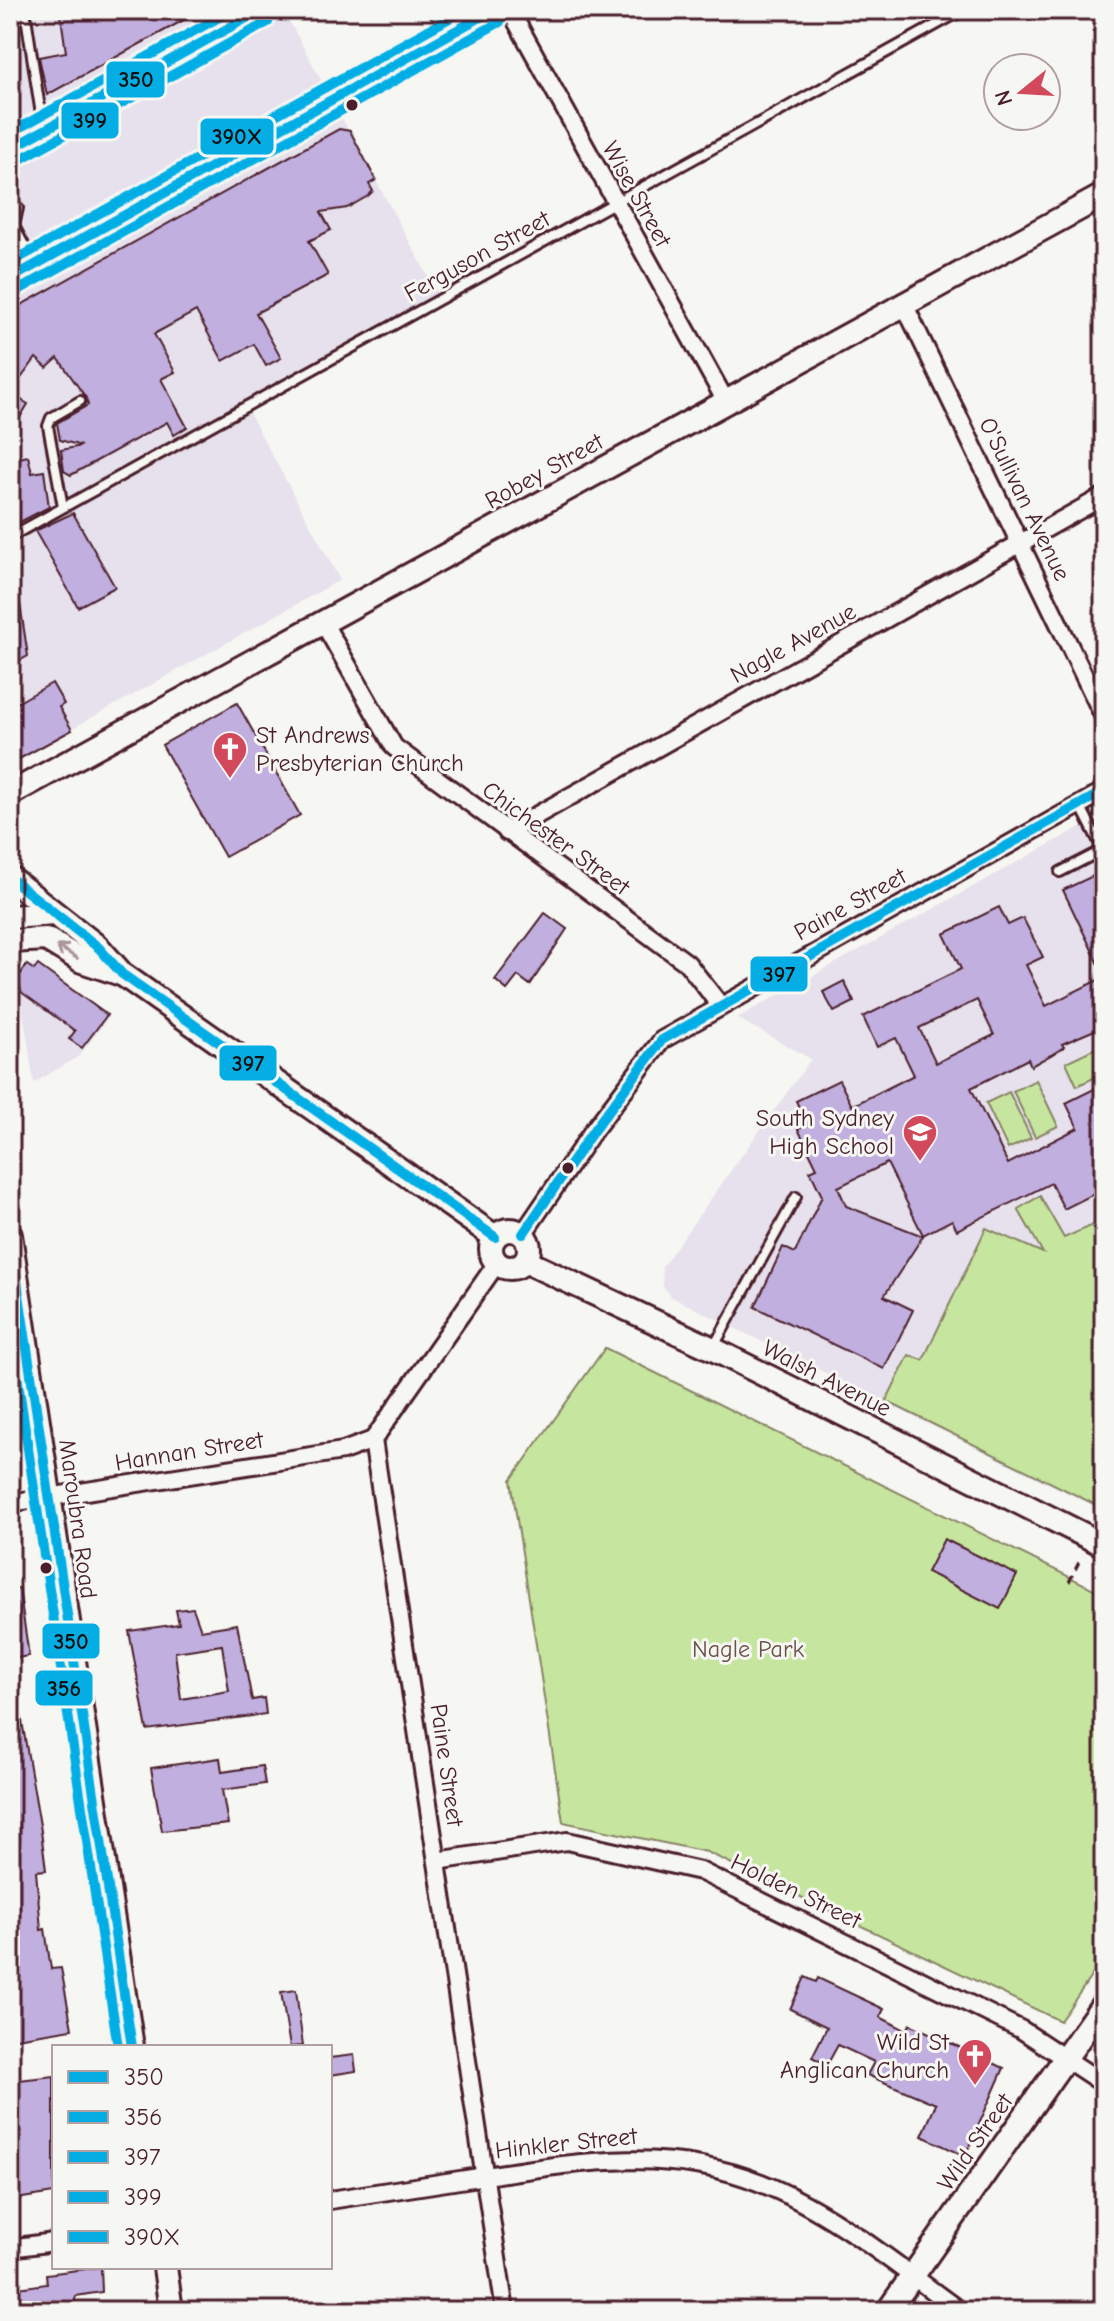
<svg xmlns="http://www.w3.org/2000/svg" width="1114" height="2321" font-family="'Comic Neue',sans-serif">
	<rect width="100%" height="100%" fill="#f6f6f2"/>
	<filter id="ink" filterUnits="userSpaceOnUse"><feTurbulence type="fractalNoise" baseFrequency=".0125" numOctaves="2"/><feDisplacementMap in="SourceGraphic" scale="16" xChannelSelector="R" yChannelSelector="G"/><feConvolveMatrix kernelMatrix="1 2 1 2 8 2 1 2 1" color-interpolation-filters="sRGB"/></filter>
	<g filter="url(#ink)">
		<g fill="#e6e1ec">
			<polygon points="10,10 283,10 441,300 246,407 340,580 10,763"/>
			<polygon points="1104,814 1104,1511 672,1297 663,1286 662,1267 811,1059 737,1018"/>
			<polygon points="36,964 109,1016 79,1056 34,1083 17,973 22,966"/>
		</g>
		<g fill="#c6e69f" stroke="#888265" stroke-width="2">
			<polygon points="1104,1044 1104,1073 1077,1086 1066,1062"/>
			<polygon points="1036,1080 1058,1126 1035,1137 1013,1091"/>
			<polygon points="1009,1092 1031,1138 1008,1149 986,1103"/>
			<polygon points="1040,1196 1064,1238 1093,1225 1104,1247 1104,1509 886,1401 909,1355 923,1360 986,1228 1043,1253 1018,1209"/>
			<polygon points="605,1348 1104,1594 1104,1958 1060,2021 707,1852 563,1822 511,1480"/>
		</g>
		<g fill="#c1afdf" stroke="#4a1f2b" stroke-width="2" fill-rule="evenodd">
			<polygon points="60,10 202,10 47,95 39,57 66,52"/>
			<polygon points="339,129 350,131 376,180 369,184 373,191 368,196 347,208 321,212 331,230 309,241 328,275 256,313 281,358 266,366 254,344 223,361 196,311 154,334 175,372 161,379 187,427 174,435 167,422 71,475 64,471 61,450 81,446 60,440 57,423 88,405 86,398 58,358 47,368 36,358 10,393 10,311"/>
			<polygon points="10,393 28,404 10,434"/>
			<polygon points="28,456 32,473 44,471 49,507 10,527 10,460"/>
			<polygon points="73,513 115,587 78,607 35,531"/>
			<polygon points="19,597 28,656 10,666 10,598"/>
			<polygon points="52,683 64,704 59,707 72,730 10,764 10,707"/>
			<polygon points="237,703 300,815 225,857 162,745"/>
			<polygon points="1097,874 1104,888 1104,975 1063,890"/>
			<path d="M999 907 1008 925 1023 918 1043 957 1026 965 1046 1006 1104 977V1026L1062 1044 1064 1047 1051 1055 1031 1066 1028 1059 971 1088 1008 1164 1078 1128 1066 1103 1104 1084V1189L1064 1209 1051 1183 957 1230 952 1220 923 1235 887 1163 838 1187 846 1206 923 1236 884 1296 913 1310 884 1369 755 1307 783 1247 795 1253 822 1196 810 1171 817 1168 798 1129 807 1124 796 1101 839 1080 852 1106 914 1075 896 1038 877 1047 863 1017 961 969 944 934ZM977 1000 994 1035 936 1063 919 1028Z"/>
			<polygon points="545,913 567,929 530,985 518,976 507,990 495,980"/>
			<polygon points="27,965 34,970 38,965 107,1015 82,1048 69,1039 75,1031 21,992 18,978"/>
			<polygon points="844,981 854,1002 834,1012 823,992"/>
			<polygon points="944,1539 1017,1575 1000,1609 927,1572"/>
			<polygon points="19,1588 29,1656 10,1659 10,1589"/>
			<path d="M193 1608 201 1630 237 1624 252 1700 264 1698 266 1714 147 1730 129 1631 179 1624 176 1610ZM222 1645 229 1691 181 1699 175 1652Z"/>
			<polygon points="10,1698 18,1698 41,1831 46,1870 36,1871 41,1930 45,1929 51,1969 61,1968 72,2029 10,2039 10,1975 18,1974 10,1930"/>
			<polygon points="220,1758 222,1772 262,1766 265,1784 222,1790 228,1824 162,1831 151,1768"/>
			<polygon points="805,1977 816,1982 818,1978 884,2009 880,2017 907,2031 910,2024 1004,2068 965,2156 922,2136 936,2104 867,2075 874,2062 838,2045 827,2065 812,2057 827,2027 790,2009"/>
			<polygon points="296,1990 303,2046 290,2047 281,1992"/>
			<polygon points="354,2055 356,2071 330,2075 330,2058"/>
			<polygon points="54,2076 54,2193 10,2200 10,2177 14,2177 10,2148 10,2081"/>
			<polygon points="101,2267 102,2292 76,2296 73,2307 55,2311 10,2311 10,2289 47,2284 46,2274"/>
		</g>
		<g fill="none" stroke-linecap="round" stroke-linejoin="round">
			<g stroke="#4a1f2b" stroke-width="14">
				<g id="lane">
					<polyline points="25,10 43,128"/>
					<polyline points="434,10 447,34"/>
					<polyline points="10,205 18,208 14,226 33,262"/>
					<polyline points="63,507 48,426 51,418 80,401"/>
					<polyline points="10,537 963,10"/>
					<polyline points="1080,805 1104,852"/>
					<polyline points="1060,872 1103,850"/>
					<polyline points="713,1348 796,1197"/>
				</g>
			</g>
			<g stroke="#4a1f2b" stroke-width="22">
				<g id="street">
					<polyline points="510,10 725,400"/>
					<polyline points="903,302 1104,717"/>
					<polyline points="323,622 394,747 687,963 720,1005"/>
					<polyline points="507,832 1104,496"/>
					<polyline points="523,1234 593,1131 662,1040 1104,791"/>
					<polyline points="497,1263 373,1440 505,2311"/>
					<polyline points="10,1503 343,1451 373,1440"/>
					<polyline points="437,1861 567,1841 700,1871 1022,2030 1104,2084"/>
					<path d="M330 2200C384 2192 438 2183 492 2175 584 2161 672 2147 761 2183 834 2212 897 2266 960 2311"/>
					<polyline points="10,2248 54,2242"/>
				</g>
			</g>
			<g stroke="#4a1f2b" stroke-width="28">
				<g id="secondary">
					<polyline points="10,794 1104,195"/>
					<polyline points="10,878 99,948 122,974 495,1237"/>
					<polyline points="10,917 54,914"/>
					<polyline points="10,941 46,939 82,961 121,974"/>
					<circle cx="510" cy="1249" r="19"/>
					<polyline points="10,1235 132,2047"/>
					<polyline points="525,1261 713,1349 1104,1545"/>
					<polyline points="165,2267 171,2311"/>
					<polyline points="888,2311 1104,2003"/>
				</g>
			</g>
			<g stroke="#4a1f2b" stroke-width="30">
				<g id="primary">
					<polyline points="10,149 261,10"/>
					<polyline points="10,279 493,10"/>
				</g>
			</g>
			<polyline stroke="#4a1f2b" stroke-width="3" stroke-dasharray="8 6" stroke-linecap="butt" points="1069,1582 1080,1560"/>
			<use href="#lane" stroke="#f6f6f2" stroke-width="8"/>
			<use href="#street" stroke="#f6f6f2" stroke-width="16"/>
			<use href="#secondary" stroke="#f6f6f2" stroke-width="22"/>
			<use href="#primary" stroke="#f6f6f2" stroke-width="24"/>
			<g stroke="#f6f6f2" stroke-width="16">
				<g id="bus-1">
					<polyline points="10,149 261,10"/>
					<polyline points="10,279 493,10"/>
					<polyline points="10,1235 132,2047"/>
				</g>
			</g>
			<g stroke="#f6f6f2" stroke-width="16">
				<polyline id="bus-2" points="10,1329 118,2047"/>
			</g>
			<g stroke="#f6f6f2" stroke-width="16">
				<g id="bus-3">
					<polyline points="10,878 99,948 122,974 495,1237"/>
					<polyline points="523,1234 593,1131 662,1040 1104,791"/>
				</g>
			</g>
			<g stroke="#f6f6f2" stroke-width="16">
				<g id="bus-4">
					<polyline points="17,161 268,22"/>
					<polyline points="17,291 500,22"/>
				</g>
			</g>
			<g stroke="#f6f6f2" stroke-width="16">
				<g id="bus-5">
					<polyline points="10,133 232,10"/>
					<polyline points="10,263 464,10"/>
				</g>
			</g>
			<use href="#bus-1" stroke="#04aee5" stroke-width="10"/>
			<use href="#bus-2" stroke="#04aee5" stroke-width="10"/>
			<use href="#bus-3" stroke="#04aee5" stroke-width="10"/>
			<use href="#bus-4" stroke="#04aee5" stroke-width="10"/>
			<use href="#bus-5" stroke="#04aee5" stroke-width="10"/>
		</g>
		<defs><path id="oneway-shaft" d="M-6 0H5M1.5-3L5.5 0L1.5 3" fill="none" stroke-width="1.6" stroke-linecap="round" stroke-linejoin="round" transform="scale(2)"/></defs>
		<use stroke="#a99598" href="#oneway-shaft" transform="translate(67 952) rotate(-148)"/>
	</g>
	<defs>
		<g id="church-pin" transform="scale(1.8)"><path d="M0 17L-7.5 6A9.5 9.5 0 1 1 7.5 6Z" fill="#d1495b" stroke="#f6f6f2"/><path d="M-1.2-6h2.4v3.5h3.3v2.4h-3.3V6h-2.4V-.1h-3.3v-2.4h3.3Z" fill="#fff"/></g>
		<g id="school-pin" transform="scale(1.8)"><path d="M0 17L-7.5 6A9.5 9.5 0 1 1 7.5 6Z" fill="#d1495b" stroke="#f6f6f2"/><path d="M0-5L7-2L0 1L-7-2ZM-4 1L0 2.5L4 1V4Q0 6-4 4Z" fill="#fff"/></g>
	</defs>
	<g fill-rule="evenodd">
		<use href="#church-pin" x="230" y="749"/>
		<use href="#school-pin" x="920" y="1132"/>
		<use href="#church-pin" x="975" y="2056"/>
	</g>
	<g fill="#4a1f2b" stroke="#f6f6f2" stroke-width="3">
		<circle cx="352" cy="105" r="7"/>
		<circle cx="568" cy="1168" r="7"/>
		<circle cx="46" cy="1568" r="7"/>
	</g>
	<g text-anchor="middle" stroke-width="6" stroke-linejoin="round" paint-order="stroke">
		<g font-size="24" fill="#4a1f2b" stroke="#f6f6f2">
			<text transform="translate(637 194) rotate(61)" y="8">Wise Street</text>
			<text transform="translate(477 256) rotate(-29)" y="8">Ferguson Street</text>
			<text transform="translate(544 471) rotate(-29)" y="8">Robey Street</text>
			<text transform="translate(1025 499) rotate(64)" y="8">O'Sullivan Avenue</text>
			<text transform="translate(793 643) rotate(-29)" y="8">Nagle Avenue</text>
			<text transform="translate(556 838) rotate(36)" y="8">Chichester Street</text>
			<text transform="translate(850 904) rotate(-29)" y="8">Paine Street</text>
			<text transform="translate(827 1378) rotate(27)" y="8">Walsh Avenue</text>
			<text transform="translate(189 1451) rotate(-9)" y="8">Hannan Street</text>
			<text transform="translate(78 1519) rotate(82)" y="8">Maroubra Road</text>
			<text transform="translate(447 1765) rotate(82)" y="8">Paine Street</text>
			<text transform="translate(796 1891) rotate(26)" y="8">Holden Street</text>
			<text transform="translate(975 2142) rotate(-55)" y="8">Wild Street</text>
			<text transform="translate(566 2143) rotate(-6)" y="8">Hinkler Street</text>
		</g>
		<g font-size="24" fill="#4a1f2b" stroke="#f6f6f2" text-anchor="end">
			<text x="256" y="743" text-anchor="start">St Andrews<tspan x="256" dy="28">Presbyterian Church</tspan></text>
			<text x="894" y="1126">South Sydney<tspan x="894" dy="28">High School</tspan></text>
			<text x="949" y="2050">Wild St<tspan x="949" dy="28">Anglican Church</tspan></text>
		</g>
		<g font-size="24" fill="#695148" stroke="#f6f6f2">
			<text x="748" y="1657">Nagle Park</text>
		</g>
	</g>
	<g stroke="#f6f6f2" stroke-width="3">
		<rect x="105" y="60" width="61" height="39" rx="8" fill="#04aee5"/>
		<rect x="60" y="101" width="60" height="39" rx="8" fill="#04aee5"/>
		<rect x="199" y="117" width="76" height="39" rx="8" fill="#04aee5"/>
		<rect x="749" y="955" width="60" height="38" rx="8" fill="#04aee5"/>
		<rect x="218" y="1044" width="60" height="38" rx="8" fill="#04aee5"/>
		<rect x="41" y="1622" width="60" height="38" rx="8" fill="#04aee5"/>
		<rect x="34" y="1669" width="60" height="38" rx="8" fill="#04aee5"/>
	</g>
	<g font-size="22" text-anchor="middle" font-weight="bold" fill="#111">
		<text x="136" y="87">350</text>
		<text x="90" y="128">399</text>
		<text x="237" y="144">390X</text>
		<text x="779" y="982">397</text>
		<text x="248" y="1071">397</text>
		<text x="71" y="1649">350</text>
		<text x="64" y="1696">356</text>
	</g>
	<rect width="1114" height="2321" fill="none" stroke="#f6f6f2" stroke-width="40"/>
	<rect x="20" y="20" width="1074" height="2281" fill="none" stroke="#4a1f2b" stroke-width="3" filter="url(#ink)"/>
	<rect x="52" y="2045" width="280" height="224" fill="#f6f6f2" stroke="#b1a0a2" stroke-width="2"/>
	<rect x="68" y="2071" width="40" height="12" fill="#04aee5" stroke="#b1a0a2" stroke-width="2"/>
	<text x="124" y="2085" font-size="24" fill="#4a1f2b">350</text>
	<rect x="68" y="2111" width="40" height="12" fill="#04aee5" stroke="#b1a0a2" stroke-width="2"/>
	<text x="124" y="2125" font-size="24" fill="#4a1f2b">356</text>
	<rect x="68" y="2151" width="40" height="12" fill="#04aee5" stroke="#b1a0a2" stroke-width="2"/>
	<text x="124" y="2165" font-size="24" fill="#4a1f2b">397</text>
	<rect x="68" y="2191" width="40" height="12" fill="#04aee5" stroke="#b1a0a2" stroke-width="2"/>
	<text x="124" y="2205" font-size="24" fill="#4a1f2b">399</text>
	<rect x="68" y="2231" width="40" height="12" fill="#04aee5" stroke="#b1a0a2" stroke-width="2"/>
	<text x="124" y="2245" font-size="24" fill="#4a1f2b">390X</text>
	<g transform="translate(1022 92) rotate(252)"><circle r="38" fill="#f6f6f2" stroke="#b1a0a2" stroke-width="2"/>
	<path d="M0-6L14 30L0 20L-14 30Z" fill="#d1495b"/>
	<text y="-12" font-size="22" font-weight="bold" text-anchor="middle" fill="#4a1f2b">N</text>
	</g>
</svg>
